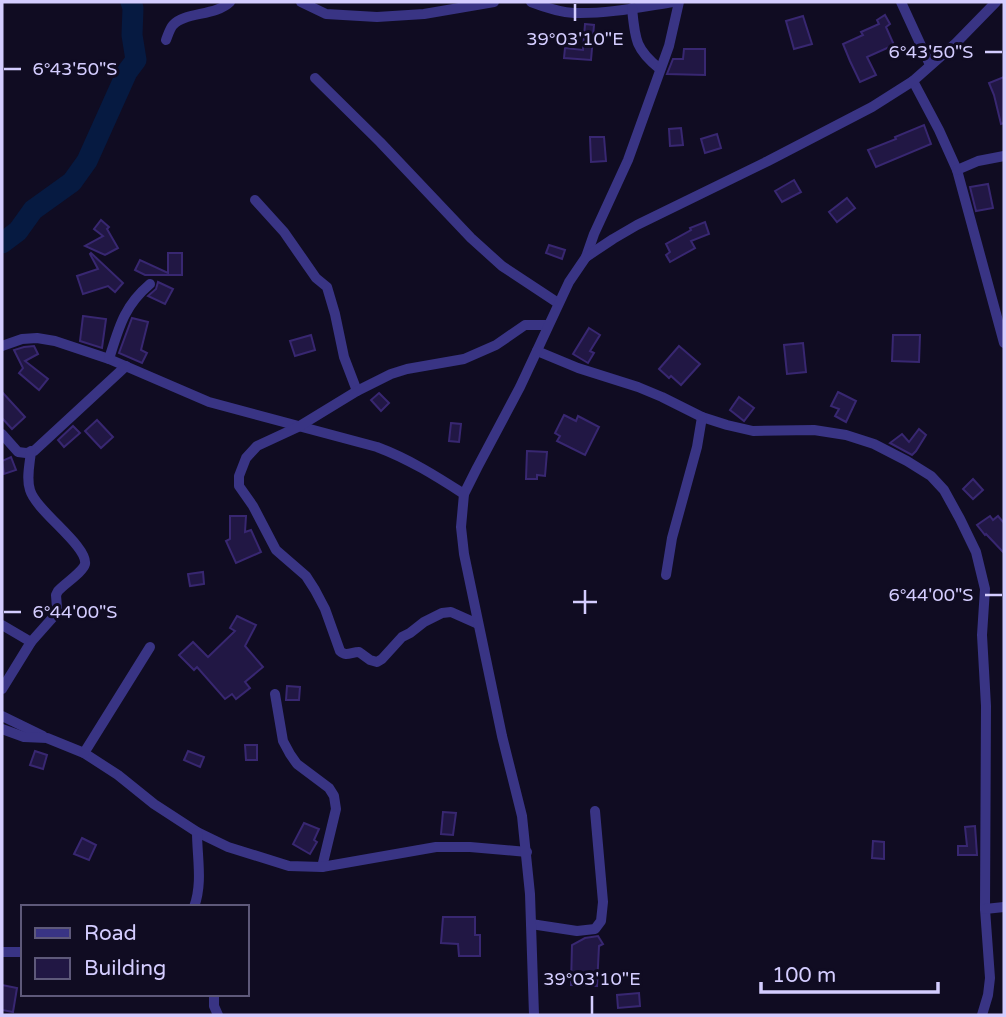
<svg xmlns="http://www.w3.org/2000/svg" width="1006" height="1017" font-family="'Varela Round',sans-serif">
	<rect width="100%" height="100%" fill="#100c22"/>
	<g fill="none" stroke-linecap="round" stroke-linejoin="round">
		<polyline stroke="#061a41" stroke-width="21" points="2,243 18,231 33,210 72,182 87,161 127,72 136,60 132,35 133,8 131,2"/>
	</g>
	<g fill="#211744" stroke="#382771" stroke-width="2">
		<polygon points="885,15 890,24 886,27 894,45 867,57 876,75 860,82 850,61 843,44 863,35 861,32 879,24 877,20"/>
		<polygon points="803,16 812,44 794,49 786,21"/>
		<polygon points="585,24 594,25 591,60 564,58 565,48 583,50"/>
		<polygon points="684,49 705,49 705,75 667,74 673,59 683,59"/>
		<polygon points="1004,77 1004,123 1001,124 994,95 989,83"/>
		<polygon points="924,125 931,144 876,167 868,150 896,139 895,137"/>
		<polygon points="681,128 683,145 670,146 669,129"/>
		<polygon points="717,134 721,148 705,153 701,139"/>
		<polygon points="590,137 604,137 606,161 591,162"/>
		<polygon points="794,180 801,192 782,202 775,191"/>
		<polygon points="988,184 993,208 976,211 970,187"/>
		<polygon points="847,198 855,208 837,222 829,212"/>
		<polygon points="101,220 109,227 107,229 118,248 105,255 85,246 103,236 94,229"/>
		<polygon points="705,222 709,234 691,241 695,248 670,262 666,255 670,252 666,244 691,230 690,228"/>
		<polygon points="549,245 565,250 562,259 546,253"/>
		<polygon points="91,253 123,283 115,292 108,286 83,294 77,276 98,269 90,254"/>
		<polygon points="168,253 182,253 182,275 145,275 135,270 140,260 168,273"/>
		<polygon points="158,282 173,289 165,304 148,296 156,289"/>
		<polygon points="83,316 106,319 102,348 80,341"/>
		<polygon points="132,318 148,322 141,350 147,353 142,363 119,353"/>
		<polygon points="589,328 600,335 590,351 594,353 588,363 573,354"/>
		<polygon points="311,335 315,350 295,356 290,341"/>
		<polygon points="893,335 920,335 919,362 892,361"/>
		<polygon points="803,343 806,372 787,374 784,345"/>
		<polygon points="34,346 38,354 25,361 48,379 39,390 19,373 23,368 14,350 24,347"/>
		<polygon points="679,346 700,364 681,385 671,376 669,378 659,369"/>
		<polygon points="2,392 25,417 12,429 2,418"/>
		<polygon points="838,392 856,401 846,422 835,416 839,409 831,406"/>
		<polygon points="379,393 389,403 381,411 371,400"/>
		<polygon points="739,397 754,408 744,421 730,410"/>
		<polygon points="564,415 576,421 578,416 599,427 585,455 557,441 560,436 555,433"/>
		<polygon points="97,420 113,437 101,448 85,431"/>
		<polygon points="451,423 461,424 459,442 449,441"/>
		<polygon points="73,426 80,433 64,447 58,440"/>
		<polygon points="919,429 926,435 916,451 912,455 890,443 902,434 909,442"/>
		<polygon points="527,451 547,452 545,476 537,475 537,479 526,479"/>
		<polygon points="11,457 16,470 4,474 2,461"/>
		<polygon points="973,479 983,490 973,499 963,489"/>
		<polygon points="230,516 246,516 245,532 251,530 261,552 236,563 226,541 230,539"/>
		<polygon points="990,516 993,520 998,516 1004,523 1004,553 986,534 985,535 977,525"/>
		<polygon points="203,572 204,584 190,586 188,574"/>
		<polygon points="237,616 256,625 245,646 263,667 245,682 250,688 236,699 232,694 225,699 197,667 194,670 179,655 193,642 208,657 235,631 230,628"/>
		<polygon points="287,686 300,687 299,700 286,700"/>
		<polygon points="245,745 257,745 257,760 246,760"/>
		<polygon points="35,751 47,755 43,769 30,765"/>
		<polygon points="188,751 204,757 200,767 184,760"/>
		<polygon points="443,812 456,813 453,835 441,834"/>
		<polygon points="304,823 319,829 314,840 317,842 310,854 293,844"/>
		<polygon points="975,826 977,855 958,855 958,846 967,846 965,827"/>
		<polygon points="82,838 96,845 89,860 74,854"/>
		<polygon points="873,841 884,842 884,859 872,858"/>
		<polygon points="443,917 475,917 475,935 480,935 480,956 459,956 458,944 441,943"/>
		<polygon points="598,936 603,944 599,946 597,986 571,985 572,945 585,938"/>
		<polygon points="2,985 17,988 13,1012 2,1010"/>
		<polygon points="639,993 640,1006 618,1008 617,995"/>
	</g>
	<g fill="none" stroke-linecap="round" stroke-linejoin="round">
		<g stroke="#393484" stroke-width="10">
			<polyline points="301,2 326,14 377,17 424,14 494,2"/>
			<path d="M531 2C544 7 559 12 574 13 607 14 641 7 673 2"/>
			<polyline points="901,2 930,65"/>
			<path d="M632 8C635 39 635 49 660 69"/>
			<path d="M166 40C168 35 170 28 173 25 184 12 216 16 230 2"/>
			<polyline points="315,78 380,142 471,238 502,266 558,303"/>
			<polyline points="913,81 939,130 957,170 1004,343"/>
			<polyline points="957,170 978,161 1004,156"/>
			<polyline points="255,200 284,232 316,278 327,287 335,314 344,357 357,391"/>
			<polyline points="586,257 594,234 628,160 669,46 679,2"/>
			<path d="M2 346 22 339 37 338 55 341 109 359 209 402 377 447C409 459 436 476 464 494"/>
			<polyline points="537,351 578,368 638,387 662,397 702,417 727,425 753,431 814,430 846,435 874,444 907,461 931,476 944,490 960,519 976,552 985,589 982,635 986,706 985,909 990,978 988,995 982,1015"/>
			<path d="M109 359C119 327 124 306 150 284"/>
			<polyline points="2,434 18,452 26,453 34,451 126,366"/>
			<polyline points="666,575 672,538 697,447 702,417"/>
			<path d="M478 624 451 612 442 613 424 622 410 633 402 637 382 659 377 662 370 660 359 652C351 652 346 657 340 651L325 609 315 590 306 576 276 550 253 506 239 486V476L246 458 257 446 298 427 357 391 391 374 407 369 464 359 496 345 525 325H548"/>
			<polyline points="2,625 31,642"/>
			<path d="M2 689 31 642 55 615 57 608 56 595 58 591C64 584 83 572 85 564 88 546 36 511 30 490 26 478 30 463 31 451"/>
			<polyline points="275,694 283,741 290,754 297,764 329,788 334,796 336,809 322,867"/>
			<polyline points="2,716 43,736"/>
			<polyline points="2,729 24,737 47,738 84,753 118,775 154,804 197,832 228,847 289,866 322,867 436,847 470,847 527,852"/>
			<polyline points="84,753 150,647"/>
			<path d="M194 907C203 883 197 857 197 832"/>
			<polyline points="985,909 1004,907"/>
			<polyline points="531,924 577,931 595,929 601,921 603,902 595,811"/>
			<polyline points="2,952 23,952"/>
			<polyline points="214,994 214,1006 218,1015"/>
			<polyline points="534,1015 530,894 522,816 502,736 464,554 461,527 464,494 477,468 520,387 569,282 586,257 613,239 637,225 768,161 872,107 913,81 956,43 996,2"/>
		</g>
	</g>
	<path fill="none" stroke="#d4cdff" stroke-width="2.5" d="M575 4V21M985 52H1002M4 69H21M585 590V614M985 595H1002M573 602H597M4 612H21M592 996V1014"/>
	<g font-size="18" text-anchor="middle" fill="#d4cdff" stroke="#100c22" stroke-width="6" stroke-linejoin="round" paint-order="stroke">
		<text x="575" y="45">39°03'10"E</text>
		<text x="931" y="58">6°43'50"S</text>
		<text x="75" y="75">6°43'50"S</text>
		<text x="931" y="601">6°44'00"S</text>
		<text x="75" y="618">6°44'00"S</text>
		<text x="592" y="985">39°03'10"E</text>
	</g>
	<rect width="1006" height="1017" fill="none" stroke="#d4cdff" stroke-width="7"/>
	<rect x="21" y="905" width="228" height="91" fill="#100c22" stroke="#5e597a" stroke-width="2"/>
	<rect x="35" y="928" width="35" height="10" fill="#393484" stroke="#5e597a" stroke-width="2"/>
	<text x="84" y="940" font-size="21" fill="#d4cdff">Road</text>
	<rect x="35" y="958" width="35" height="21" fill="#211744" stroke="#5e597a" stroke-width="2"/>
	<text x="84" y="975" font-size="21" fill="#d4cdff">Building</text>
	<path d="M761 982v10h177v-10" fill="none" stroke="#d4cdff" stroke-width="3.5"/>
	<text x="772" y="982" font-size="21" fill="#d4cdff" stroke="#100c22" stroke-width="5" paint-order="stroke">100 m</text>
</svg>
